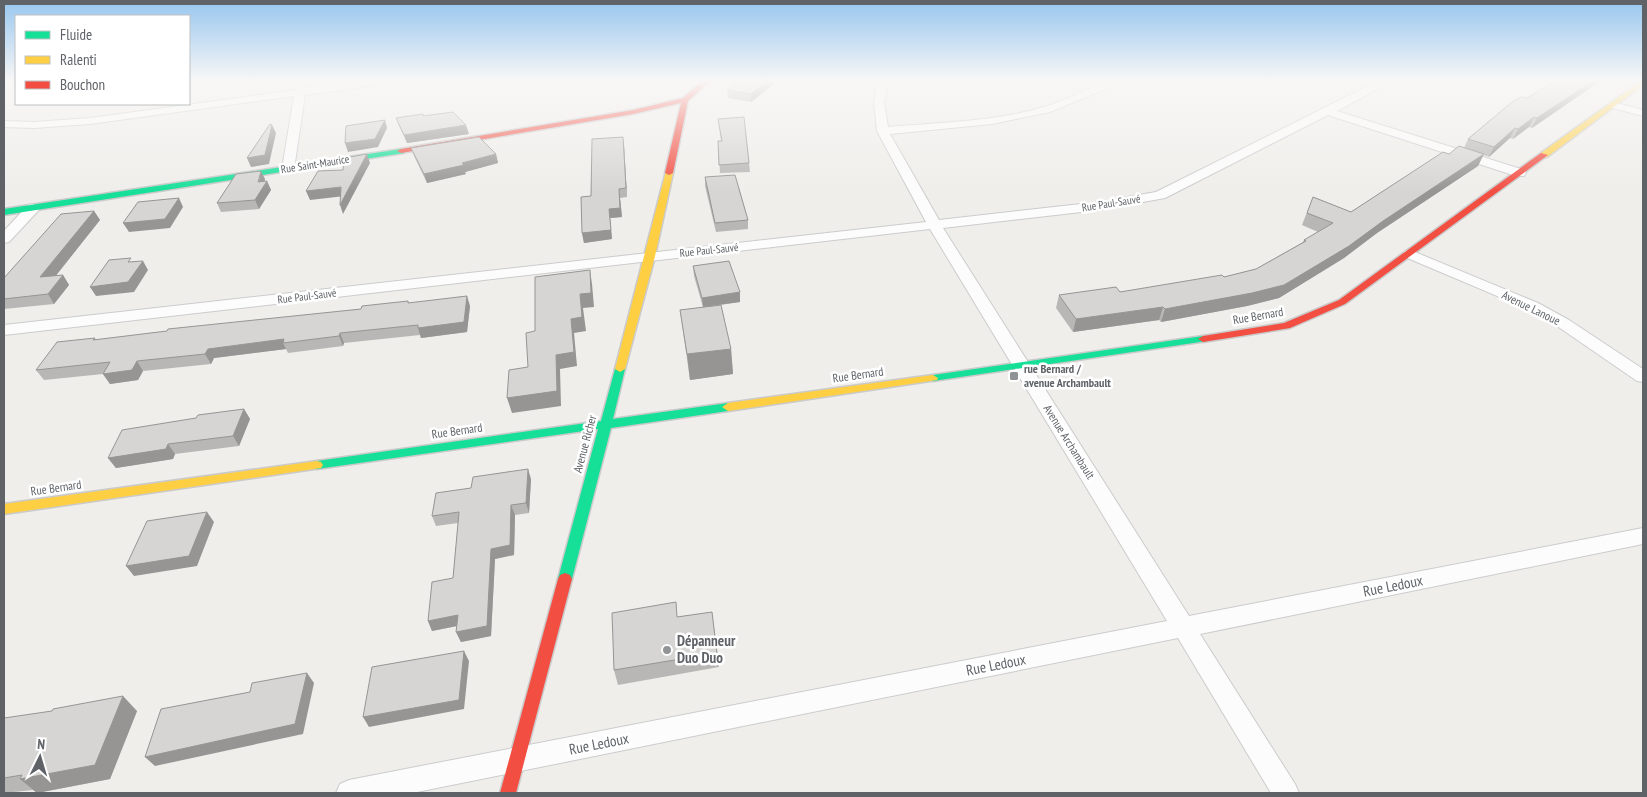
<svg xmlns="http://www.w3.org/2000/svg" width="1647" height="797" font-family="'PT Sans Narrow',sans-serif">
	<rect width="100%" height="100%" fill="#efeeea"/>
	<g fill="none" stroke-linecap="round" stroke-linejoin="round">
		<g stroke="#cbcccc" stroke-width="2">
			<g id="street">
				<polygon points="300,80 306,81 306,88 365,80 397,80 392,83 305,95 294,169 288,173 282,169 294,96 90,124 34,128 4,127 4,121 34,122 90,118 296,90 297,83"/>
				<path d="M878 80H888L884 102 888 127C941 122 997 122 1047 106 1074 98 1098 80 1127 80L1050 112 992 124 890 134 939 220 1099 202 1156 192 1380 80H1394L1337 111 1524 170 1526 173 1524 176H1516L1328 115 1165 198 1099 210 943 228 1189 616 1643 528V544L1200 634 1295 784 1299 793H1271L1178 638 412 793H336L340 784 349 780 1167 621 930 229 4 335V325L926 222 877 131 874 102Z"/>
				<polygon points="1613,102 1643,110 1643,116 1609,107 1608,105 1609,103"/>
				<polygon points="33,204 40,208 38,211 9,242 4,243 4,231 28,205"/>
				<polygon points="1410,250 1538,303 1569,320 1643,369 1643,382 1637,381 1557,326 1528,309 1405,257 1403,254 1405,251"/>
			</g>
		</g>
		<g stroke="#cacacb" stroke-width="3">
			<g id="fast">
				<polygon points="401,149 404,149 404,153 4,215 4,209"/>
				<polygon points="1203,336 1208,339 1207,341 933,381 928,378 933,375"/>
				<polygon points="620,366 625,369 613,419 728,403 734,407 728,411 611,428 572,579 570,583 565,585 560,583 558,579 598,429 317,469 313,468 311,465 313,462 317,461 601,421 615,369"/>
			</g>
		</g>
		<g stroke="#cacacb" stroke-width="3">
			<g id="slow">
				<polygon points="1643,80 1643,85 1547,157 1541,157 1541,153 1641,81"/>
				<polygon points="666,171 673,173 655,256 625,369 620,372 615,369"/>
				<polygon points="933,375 938,378 937,380 728,411 722,407 728,403"/>
				<polygon points="317,461 321,462 323,465 321,468 4,514 4,504"/>
			</g>
		</g>
		<g stroke="#cacacb" stroke-width="3">
			<g id="jam">
				<polygon points="703,80 711,80 688,101 673,173 669,175 665,173 681,103 633,114 401,153 397,151 401,149 633,110 683,98"/>
				<polygon points="1541,153 1548,155 1345,304 1290,328 1203,342 1198,339 1203,336 1284,323 1339,300"/>
				<polygon points="565,573 570,575 572,579 516,793 500,793 558,579 560,575"/>
			</g>
		</g>
		<use href="#street" fill="#fdfcfc" fill-rule="evenodd"/>
		<use href="#fast" fill="#16e098" fill-rule="evenodd"/>
		<use href="#slow" fill="#ffcf43" fill-rule="evenodd"/>
		<use href="#jam" fill="#f24e42" fill-rule="evenodd"/>
	</g>
	<g fill="#b8b7b5">
		<polygon points="740,80 779,80 751,102 728,98 727,90"/>
		<polygon points="1556,80 1602,80 1532,128 1529,127 1513,139 1510,138 1489,157 1483,155 1478,166 1377,233 1344,258 1279,298 1247,306 1161,322 1159,320 1073,332 1056,308 1059,295 1120,292 1224,277 1256,269 1303,242 1304,240 1318,232 1302,225 1313,197 1351,212 1449,154 1464,148 1468,139 1527,98"/>
		<polygon points="423,116 469,134 407,143 399,126 396,118"/>
		<polygon points="718,119 749,163 750,172 720,173 718,141 721,141"/>
		<polygon points="624,145 627,197 620,198 622,217 610,218 612,239 584,243 582,233 591,196"/>
		<polygon points="411,148 496,154 498,163 465,172 466,174 427,183 414,156"/>
		<polygon points="705,177 748,220 748,229 716,232 705,186"/>
		<polygon points="265,179 265,181 267,181 271,190 259,209 221,212 217,203"/>
		<polygon points="94,211 100,220 55,276 63,275 69,285 54,304 4,309 4,278"/>
		<polygon points="693,266 740,292 740,302 713,306 731,349 733,374 690,380 680,310 703,307 694,276"/>
		<polygon points="408,301 409,303 470,306 467,332 421,338 420,335 344,343 343,346 288,353 286,349 214,358 211,364 143,371 138,380 110,384 103,374 44,380 36,370 95,338 96,340 361,309"/>
		<polygon points="244,409 250,419 239,446 175,454 173,459 116,468 108,458 196,418"/>
		<polygon points="531,479 529,513 515,515 514,555 495,559 491,636 461,642 456,632 457,626 432,631 428,621 453,578 458,523 436,526 432,516"/>
		<polygon points="712,612 719,667 618,685 614,670 678,617"/>
		<polygon points="137,711 110,779 37,793 33,790 4,793 4,718"/>
	</g>
	<g fill="#969594">
		<polygon points="769,80 779,80 751,102 751,94"/>
		<polygon points="1594,80 1602,80 1532,128 1537,118"/>
		<polygon points="1534,117 1529,127 1513,139 1518,129"/>
		<polygon points="385,120 387,128 378,147 348,152 345,143"/>
		<polygon points="272,125 276,133 269,164 251,167 247,158"/>
		<polygon points="466,125 469,134 407,143 404,135"/>
		<polygon points="1515,128 1510,138 1489,157 1494,147"/>
		<polygon points="623,137 624,145 627,197 626,188"/>
		<polygon points="367,154 370,163 343,214 340,205"/>
		<polygon points="496,154 498,163 465,172 466,174 427,183 424,174"/>
		<polygon points="1484,154 1478,166 1377,233 1344,258 1279,298 1247,306 1161,322 1165,309 1383,221"/>
		<polygon points="261,171 265,179 263,187 267,181 271,190 259,209 255,200"/>
		<polygon points="341,187 345,196 310,200 306,191"/>
		<polygon points="619,189 622,217 610,218 612,239 584,243 582,233 609,209"/>
		<polygon points="179,198 183,207 170,228 129,232 123,223"/>
		<polygon points="94,211 100,220 47,287 40,277"/>
		<polygon points="143,261 148,270 134,292 96,296 90,287"/>
		<polygon points="590,270 592,284 594,307 583,308 586,331 574,333 577,366 560,369 561,406 512,413 507,398 556,355 571,319"/>
		<polygon points="63,275 69,285 54,304 48,294"/>
		<polygon points="740,292 740,302 703,307 702,298"/>
		<polygon points="467,296 470,306 467,332 421,338 418,328"/>
		<polygon points="1163,307 1159,320 1073,332 1076,319"/>
		<polygon points="340,333 344,343 343,346 339,336"/>
		<polygon points="284,339 283,343 286,349 214,358 211,364 205,354 208,349"/>
		<polygon points="731,349 733,374 690,380 687,354"/>
		<polygon points="137,361 143,371 138,380 110,384 103,374"/>
		<polygon points="244,409 250,419 239,446 233,436"/>
		<polygon points="168,444 175,454 173,459 116,468 108,458"/>
		<polygon points="528,469 531,479 529,513 526,503"/>
		<polygon points="511,505 515,515 514,555 495,559 491,636 461,642 456,632 491,549"/>
		<polygon points="207,512 214,522 197,566 134,576 126,566"/>
		<polygon points="458,615 462,625 432,631 428,621"/>
		<polygon points="464,651 469,661 464,709 369,727 363,717"/>
		<polygon points="307,673 314,683 303,734 155,766 145,757"/>
		<polygon points="123,696 137,711 110,779 37,793 20,779"/>
	</g>
	<g fill="#d6d5d3" stroke="#969594">
		<polygon points="740,80 769,80 751,94 727,90"/>
		<polygon points="1556,80 1594,80 1537,118 1534,117 1518,129 1515,128 1494,147 1468,139 1512,102 1521,97 1527,98"/>
		<polygon points="453,112 466,125 404,135 396,118 423,114 423,116"/>
		<polygon points="744,117 749,163 719,165 718,141 722,141 718,119"/>
		<polygon points="385,120 375,139 345,143 346,126"/>
		<polygon points="270,124 272,125 265,155 247,158"/>
		<polygon points="479,137 496,154 462,163 464,165 424,174 411,148"/>
		<polygon points="623,137 626,188 619,189 620,208 609,209 611,230 582,233 581,197 591,196 592,139"/>
		<polygon points="1459,146 1484,154 1383,221 1349,246 1284,285 1252,293 1165,309 1163,307 1076,319 1059,295 1116,287 1120,292 1222,275 1224,277 1256,269 1306,241 1304,240 1333,223 1307,213 1313,197 1351,212 1443,152 1449,154"/>
		<polygon points="367,154 340,205 341,187 306,191 318,171 343,170 344,158"/>
		<polygon points="261,171 258,182 267,181 255,200 217,203 236,174"/>
		<polygon points="735,175 748,220 715,223 705,177"/>
		<polygon points="179,198 165,219 123,223 138,202"/>
		<polygon points="94,211 40,277 63,275 48,294 4,299 4,278 61,214"/>
		<polygon points="131,258 128,262 143,261 128,282 90,287 109,260"/>
		<polygon points="729,261 740,292 702,298 693,266"/>
		<polygon points="590,270 591,293 580,294 582,317 571,319 574,352 556,355 557,391 507,398 509,370 528,367 526,333 535,331 535,277"/>
		<polygon points="467,296 464,322 418,328 418,325 340,333 339,336 283,343 284,339 208,349 205,354 137,361 132,370 103,374 110,362 36,370 57,342 95,338 93,340 167,331 168,329 361,309 362,306 408,301 408,303"/>
		<polygon points="721,305 731,349 687,354 680,310"/>
		<polygon points="244,409 233,436 168,444 166,449 108,458 122,430 196,418 198,415"/>
		<polygon points="528,469 526,503 511,505 510,545 491,549 487,626 456,632 458,615 428,621 432,582 453,578 459,512 432,516 436,493 471,488 473,477"/>
		<polygon points="207,512 189,556 126,566 147,521"/>
		<polygon points="676,602 677,617 712,612 717,653 614,670 612,613"/>
		<polygon points="464,651 459,700 363,717 372,667"/>
		<polygon points="307,673 295,724 145,757 161,709 250,692 252,683"/>
		<polygon points="123,696 95,765 20,779 22,775 4,778 4,718 52,711 53,709"/>
	</g>
	<linearGradient id="sky" x2="0" y2="1"><stop stop-color="#97c6ef"/><stop offset="0.42" stop-color="#f8f7f6"/><stop offset="1" stop-color="#f8f7f6" stop-opacity="0"/></linearGradient>
	<rect width="1647" height="192" fill="url(#sky)"/>
	<g fill="#919496" stroke="#fff" stroke-width="2">
		<rect x="1009" y="371" width="10" height="10" rx="2.5"/>
		<circle cx="667" cy="650" r="5"/>
	</g>
	<g text-anchor="middle" stroke-width="5" stroke-linejoin="round" paint-order="stroke">
		<g font-size="11" fill="#5f6368" stroke="#fff">
			<text transform="translate(315 164) rotate(-9)" y="4">Rue Saint-Maurice</text>
			<text transform="translate(1111 203) rotate(-9)" y="4">Rue Paul-Sauvé</text>
			<text transform="translate(709 250) rotate(-6)" y="4">Rue Paul-Sauvé</text>
			<text transform="translate(307 296) rotate(-7)" y="4">Rue Paul-Sauvé</text>
		</g>
		<g font-size="12" fill="#5f6368" stroke="#fff">
			<text transform="translate(1531 308) rotate(26)" y="4">Avenue Lanoue</text>
			<text transform="translate(1258 316) rotate(-10)" y="4">Rue Bernard</text>
			<text transform="translate(858 375) rotate(-8)" y="4">Rue Bernard</text>
			<text transform="translate(457 431) rotate(-8)" y="4">Rue Bernard</text>
			<text transform="translate(1069 442) rotate(58)" y="4">Avenue Archambault</text>
			<text transform="translate(585 444) rotate(-75)" y="4">Avenue Richer</text>
			<text transform="translate(56 488) rotate(-8)" y="4">Rue Bernard</text>
		</g>
		<g font-size="12" font-weight="bold" fill="#5f6368" stroke="#fff" text-anchor="start">
			<text x="1024" y="373">rue Bernard /<tspan x="1024" dy="14">avenue Archambault</tspan></text>
		</g>
		<g font-size="15" fill="#5f6368" stroke="#fff">
			<text transform="translate(1393 586) rotate(-11)" y="5">Rue Ledoux</text>
			<text transform="translate(996 665) rotate(-11)" y="5">Rue Ledoux</text>
			<text transform="translate(599 744) rotate(-11)" y="5">Rue Ledoux</text>
		</g>
		<g font-size="15" font-weight="bold" fill="#5f6368" stroke="#fff" text-anchor="start">
			<text x="677" y="646">Dépanneur<tspan x="677" dy="17">Duo Duo</tspan></text>
		</g>
	</g>
	<rect width="1647" height="797" fill="none" stroke="#5f6368" stroke-width="10"/>
	<rect x="15" y="15" width="175" height="90" fill="#ffffff" stroke="#bfc1c3"/>
	<rect x="25" y="31" width="25" height="8" fill="#16e098" stroke="#bfc1c3"/>
	<text x="60" y="40" font-size="15" fill="#5f6368">Fluide</text>
	<rect x="25" y="56" width="25" height="8" fill="#ffcf43" stroke="#bfc1c3"/>
	<text x="60" y="65" font-size="15" fill="#5f6368">Ralenti</text>
	<rect x="25" y="81" width="25" height="8" fill="#f24e42" stroke="#bfc1c3"/>
	<text x="60" y="90" font-size="15" fill="#5f6368">Bouchon</text>
	<g transform="translate(40 757) rotate(5)" stroke="#ffffff" stroke-width="4" paint-order="stroke">
	<path d="M0-4L9 19L0 12L-9 19Z" fill="#5f6368"/>
	<text y="-8" font-size="14" font-weight="bold" text-anchor="middle" fill="#5f6368">N</text>
	</g>
</svg>
